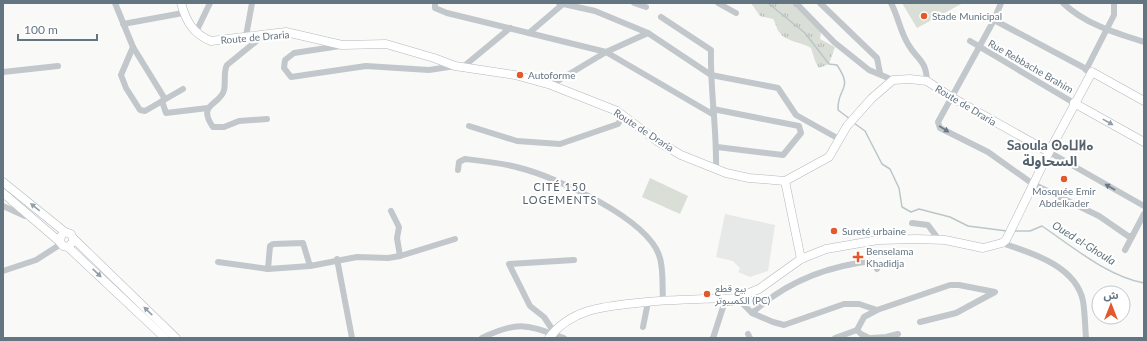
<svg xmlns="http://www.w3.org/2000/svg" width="1147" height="341" font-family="Lato,'Noto Sans Arabic','Noto Sans Tifinagh',sans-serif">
	<defs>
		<pattern id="grass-tufts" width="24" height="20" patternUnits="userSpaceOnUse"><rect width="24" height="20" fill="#d9ded6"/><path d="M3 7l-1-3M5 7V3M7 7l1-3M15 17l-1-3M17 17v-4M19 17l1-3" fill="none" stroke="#b4b9b3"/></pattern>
	</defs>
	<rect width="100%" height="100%" fill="#f9f9f7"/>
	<polygon fill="#e7e8e8" points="725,214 775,225 768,271 750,277 738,272 740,268 733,261 716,257"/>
	<path fill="url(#grass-tufts)" d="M751 3H796L821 32 820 39 835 47 829 64 819 68 815 61 811 48C802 42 786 42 780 33 776 29 776 23 773 19L760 16Z"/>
	<g fill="#d9ded6">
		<polygon points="902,3 963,3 917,28"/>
		<polygon points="650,178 688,196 680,214 642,197"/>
	</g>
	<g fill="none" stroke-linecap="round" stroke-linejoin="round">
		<g stroke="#bac6ca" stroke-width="1.5">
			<path d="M768 3 805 33 829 64 837 65C854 90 837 87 838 110L850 119"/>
			<polyline points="854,123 865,131 882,164 890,169 899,188 902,207 911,212 919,209 950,217 968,226 1007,231"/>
			<path d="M1014 231H1030L1042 226C1073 247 1107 276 1144 283"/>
		</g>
		<g stroke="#b4b9bd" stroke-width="9">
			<g id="major">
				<path d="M181 3C186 21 193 34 211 41L286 32 342 45 386 44 434 58 455 66 515 75 551 85 617 111 657 141 681 155 726 173 749 178 785 181 829 157 847 126 872 98 893 80 910 79 927 81 951 97 1049 152"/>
				<polyline points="1074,103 1144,142"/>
				<polyline points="785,181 801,259"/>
				<polyline points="3,182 65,232 71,234 74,241 68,247 63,246 60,242 61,236 65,232"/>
				<polyline points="3,193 60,242"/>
				<polyline points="74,239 176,338"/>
				<polyline points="68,247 165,338"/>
				<path d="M549 338C573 306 611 306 647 302 677 299 707 299 737 298L759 289 801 259 826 249 878 240 917 239 945 240 983 248 1002 243 1006 240 1049 152 1092 72 1144 101"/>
			</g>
		</g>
		<g stroke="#c2c7cb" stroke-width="6">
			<polyline points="115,3 133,47 165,99"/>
			<polyline points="435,3 435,8 447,13 606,52 714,115"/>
			<polyline points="559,3 595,11 648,33 711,75 778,88 796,115 839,139"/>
			<polyline points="634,3 646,7"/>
			<polyline points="718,3 736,13"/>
			<polyline points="796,3 834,42 869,70 893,80"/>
			<polyline points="820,3 877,58 880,73"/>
			<path d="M891 3C898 16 900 31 908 44 917 60 926 59 927 81"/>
			<polyline points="1001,3 994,20 938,122 940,128 988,152 1033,184 1099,216 1128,236 1132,236"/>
			<path d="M1063 3C1085 24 1115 33 1144 42"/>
			<path d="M661 17 711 50C710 90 717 129 716 169"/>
			<polyline points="994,20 1092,72"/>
			<polyline points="123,24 183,13"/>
			<polyline points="196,32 210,3"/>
			<polyline points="529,33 563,4 567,4"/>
			<path d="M264 35 227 65C223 72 226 82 224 90 221 105 196 103 213 127H224L239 121 267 119"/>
			<polyline points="246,36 252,3"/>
			<polyline points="970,41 1074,103"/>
			<polyline points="340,46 294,53 285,60 284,68 291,77 366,66 429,70 455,66"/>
			<polyline points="133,47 121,75 126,88 140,110 145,111 183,89"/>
			<polyline points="463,67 510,28"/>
			<polyline points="1086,70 1114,15 1114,3"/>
			<polyline points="3,72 58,66"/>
			<polyline points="551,85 606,52 648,33"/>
			<polyline points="162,101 166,113 208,108"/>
			<polyline points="713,109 799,126 801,133 783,155 717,147"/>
			<polyline points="469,126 517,141 560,144 618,124 623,116"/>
			<polyline points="1049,152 1144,206"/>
			<path d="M458 170 459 162 465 159C483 161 503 163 520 168 556 177 646 218 659 255 664 268 662 286 663 300"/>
			<polyline points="3,206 25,216"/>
			<polyline points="391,211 399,227 397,238 400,256"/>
			<polyline points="912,223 928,225 939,240"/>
			<path d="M1002 243C1032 253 1076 266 1083 301 1085 313 1085 326 1086 338"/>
			<polyline points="1125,250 1144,214"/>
			<polyline points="337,259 352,338"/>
			<polyline points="218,262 268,269 310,266 357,257 388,258 400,256 455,239"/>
			<polyline points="268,269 270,246 273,244 303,243 310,266"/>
			<polyline points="3,271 36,260 61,244"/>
			<polyline points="737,298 752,313 773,322 784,325 844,304 859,304 877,310"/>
			<path d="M752 313C785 283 827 266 872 261L877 269"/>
			<polyline points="643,327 648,302"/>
			<polyline points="857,330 861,334 869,338"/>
			<polyline points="554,332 544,317 530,306 509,264 574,260"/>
			<polyline points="748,334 750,338"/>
			<path d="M482 338C519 320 527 325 564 338"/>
			<polyline points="713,338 726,298"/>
			<polyline points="835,338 857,330 864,317 877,310 950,285 959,285 995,292 956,313 920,322"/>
			<polyline points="872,338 886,337 898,334"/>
		</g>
		<use href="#major" stroke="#fff" stroke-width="8"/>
	</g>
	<defs><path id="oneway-solid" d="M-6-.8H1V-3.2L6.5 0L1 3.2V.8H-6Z"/></defs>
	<g fill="#929ea8">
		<use href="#oneway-solid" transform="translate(1108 122) rotate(29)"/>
		<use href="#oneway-solid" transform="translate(35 207) rotate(-141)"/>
		<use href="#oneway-solid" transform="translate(97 273) rotate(43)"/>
		<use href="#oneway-solid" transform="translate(148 311) rotate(-136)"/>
	</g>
	<g fill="#697986">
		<use href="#oneway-solid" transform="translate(944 129) rotate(32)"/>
		<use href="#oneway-solid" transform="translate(1110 187) rotate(-150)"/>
	</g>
	<g fill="#e4592c" stroke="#fff" stroke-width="1.5">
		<circle cx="924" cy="16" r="4"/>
		<circle cx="520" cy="75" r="4"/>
		<circle cx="1064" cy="179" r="4"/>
		<circle cx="834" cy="231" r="4"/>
		<path d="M856 251h4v4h4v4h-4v4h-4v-4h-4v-4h4z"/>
		<circle cx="707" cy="294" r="4"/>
	</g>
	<g text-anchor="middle" stroke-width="4" stroke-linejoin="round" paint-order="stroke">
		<g font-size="10" fill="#647582" stroke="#fff" text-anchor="start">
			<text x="932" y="20">Stade Municipal</text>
			<text x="528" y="79">Autoforme</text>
			<text x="1064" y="195" text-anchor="middle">Mosquée Emir<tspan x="1064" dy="12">Abdelkader</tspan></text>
			<text x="842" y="235">Sureté urbaine</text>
			<text x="866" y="255">Benselama<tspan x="866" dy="12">Khadidja</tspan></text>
			<text x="715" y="292">بيع قطع<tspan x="715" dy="12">الكمبيوتر (PC)</tspan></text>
		</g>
		<g font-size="10" fill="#647582" stroke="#fff">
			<text transform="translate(255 37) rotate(-5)" y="4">Route de Draria</text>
			<text transform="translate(1031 66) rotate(30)" y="4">Rue Rebbache Brahim</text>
			<text transform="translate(966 105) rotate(31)" y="4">Route de Draria</text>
			<text transform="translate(644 130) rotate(33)" y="4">Route de Draria</text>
		</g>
		<g font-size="11" letter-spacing="1" fill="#56636d" stroke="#fff">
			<text x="560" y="191">CITÉ 150<tspan x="560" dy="13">LOGEMENTS</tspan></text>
		</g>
		<g font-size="11" font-style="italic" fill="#5f747c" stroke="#fff">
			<text transform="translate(1084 243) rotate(32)" y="4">Oued el-Ghoula</text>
		</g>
		<g font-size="14" font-weight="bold" fill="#56636d" stroke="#fff">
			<text x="1050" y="150">Saoula ⵙⴰⵡⵍⴰ<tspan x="1050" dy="16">السحاولة</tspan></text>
		</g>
	</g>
	<rect width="1147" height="341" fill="none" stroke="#647582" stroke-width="8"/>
	<g transform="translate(1111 305)"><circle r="19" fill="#ffffff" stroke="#c1c8cd"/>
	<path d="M0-3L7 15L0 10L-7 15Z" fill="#e4592c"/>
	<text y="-6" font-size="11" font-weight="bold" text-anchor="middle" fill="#647582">ش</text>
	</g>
	<path d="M18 34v6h79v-6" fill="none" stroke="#647582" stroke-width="2"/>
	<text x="24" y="34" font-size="12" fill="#647582" stroke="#ffffff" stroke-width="3" paint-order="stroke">100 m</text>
</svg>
